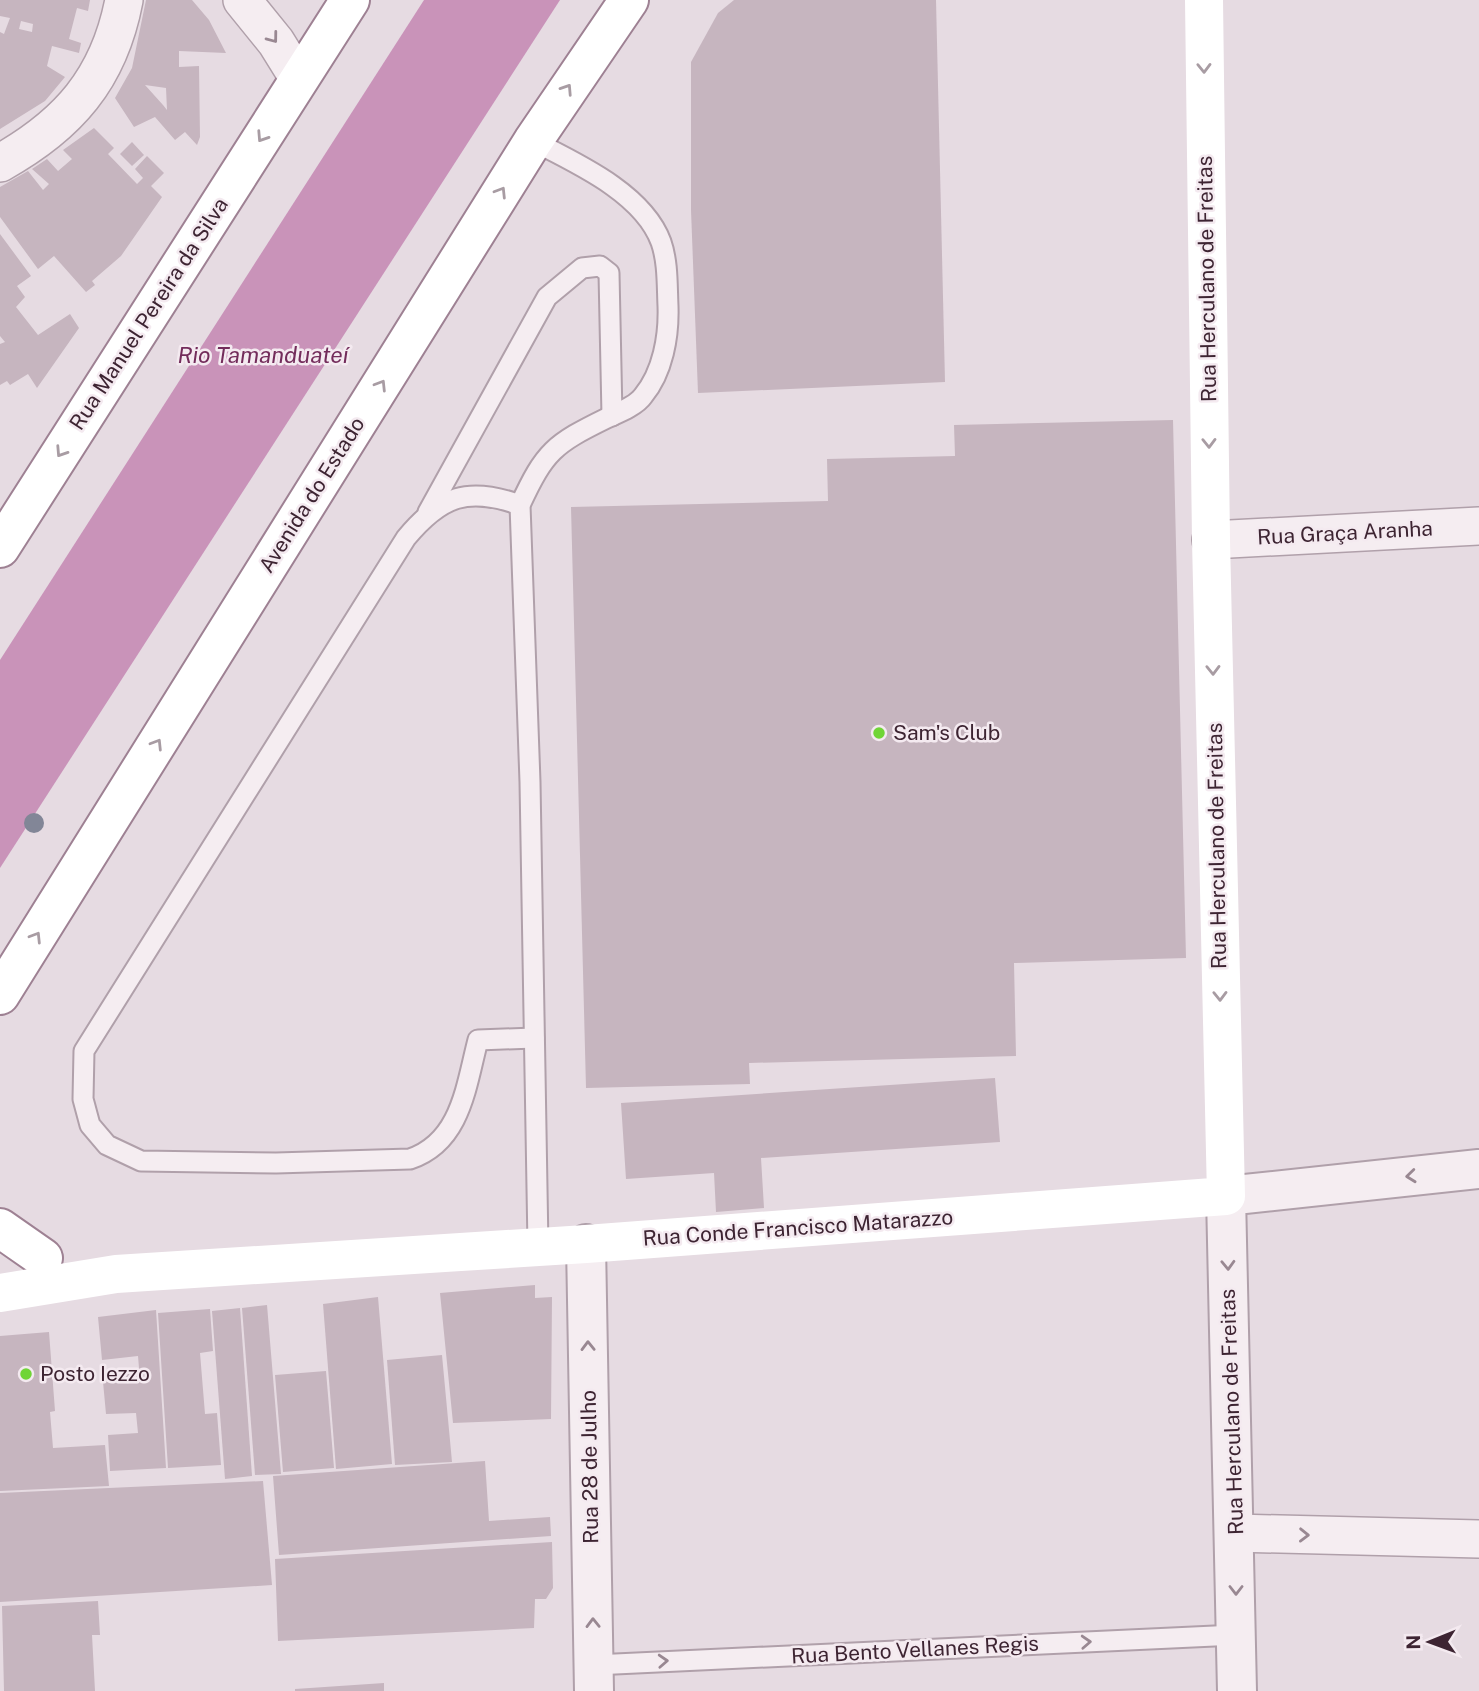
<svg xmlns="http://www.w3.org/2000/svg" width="1479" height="1691" font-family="'Public Sans',sans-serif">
	<rect width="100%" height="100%" fill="#e6dbe2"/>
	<polygon fill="#c993b9" points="424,0 560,0 0,868 0,660"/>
	<g fill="#c6b5bf" fill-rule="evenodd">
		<path d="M0 0H90L88 11 77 8 69 39 81 43 79 53 52 46 47 66 65 77 45 101 0 129V32L4 34 10 18 0 16ZM21 21 33 24 32 32 19 29Z"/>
		<path d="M146 0H192L209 20 226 53 179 51V67L199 66 200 137 197 145 185 132 175 140 155 117 134 127 115 98 132 68ZM145 85 166 88 167 110 163 105Z"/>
		<polygon points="734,0 936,0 945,382 698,393 691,210 691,62 718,13"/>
		<polygon points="94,128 114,148 108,154 137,184 143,178 135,169 147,156 164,173 151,186 162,197 121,256 92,281 95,285 86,292 54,256 38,269 0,217 0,187 28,171 43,190 49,184 32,169 47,159 58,171 72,159 63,150"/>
		<polygon points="132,142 144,155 132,166 120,154"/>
		<polygon points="0,234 31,276 17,286 25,297 16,307 38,335 70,314 79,328 37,388 28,374 10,385 7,381 0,385 0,344 5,342 0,336"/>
		<polygon points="1173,420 1186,958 1014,963 1016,1056 749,1063 750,1084 586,1088 571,507 828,501 827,459 955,456 954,425"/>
		<polygon points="995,1078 1000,1142 761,1158 764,1208 716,1212 714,1173 626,1179 621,1103"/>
		<polygon points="535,1285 535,1298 552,1297 551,1419 453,1423 440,1293"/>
		<polygon points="378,1297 392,1464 336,1469 323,1304"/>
		<polygon points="267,1305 281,1474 255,1475 242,1308"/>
		<polygon points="240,1308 252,1476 225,1479 212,1311"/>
		<polygon points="210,1309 213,1351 200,1353 205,1414 217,1413 221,1465 168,1468 158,1313"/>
		<polygon points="156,1310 166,1468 110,1471 108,1435 138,1433 136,1413 106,1414 102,1371 139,1368 138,1356 102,1360 98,1317"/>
		<polygon points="49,1332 55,1411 50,1412 53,1448 105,1445 109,1486 0,1491 0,1336"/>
		<polygon points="442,1355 452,1462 395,1465 387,1360"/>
		<polygon points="326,1371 334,1468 283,1472 275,1375"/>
		<polygon points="485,1461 489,1521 550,1517 551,1536 279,1555 273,1476"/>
		<polygon points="263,1481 272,1585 0,1602 0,1493"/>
		<polygon points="552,1542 553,1588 546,1599 535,1599 534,1628 278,1641 275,1559"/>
		<polygon points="98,1601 100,1635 92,1635 95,1691 4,1691 2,1606"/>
		<polygon points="384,1683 384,1691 295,1691 295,1689"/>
	</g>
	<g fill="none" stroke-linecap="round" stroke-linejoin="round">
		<g stroke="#b0a0aa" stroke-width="23">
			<g id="service">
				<path d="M533 141C576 163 643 193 661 242 668 262 667 285 668 306 669 336 663 372 643 396 636 406 618 413 607 418 554 444 545 451 520 505L530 782 538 1246"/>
				<path d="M520 505C468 486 441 496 406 538L84 1051 83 1099 90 1125 107 1145 141 1161 276 1163 410 1159C461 1142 466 1086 478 1040L534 1038"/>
				<polyline points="428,512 547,297 582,268 600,266 609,273 612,416"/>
				<polyline points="594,1665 1236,1635"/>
			</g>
		</g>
		<g stroke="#b0a0aa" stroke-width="40">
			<g id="minor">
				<polyline points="242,0 276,42 299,79"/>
				<path d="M0 163C68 125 109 79 124 0"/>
				<polyline points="1211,540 1479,526"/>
				<polyline points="1235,1533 1479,1539"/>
			</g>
		</g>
		<g stroke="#b0a0aa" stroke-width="42">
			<g id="tertiary">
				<polyline points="586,1244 594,1691"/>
				<polyline points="1237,1691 1226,1196 1479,1169"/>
			</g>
		</g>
		<g stroke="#9e8193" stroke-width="42">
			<g id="trunk">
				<polyline points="0,548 350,0"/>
				<polyline points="0,995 533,141 629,0"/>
				<polyline points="0,1228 43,1258"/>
			</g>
		</g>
		<use href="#service" stroke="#f5edf1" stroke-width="19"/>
		<use href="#minor" stroke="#f5edf1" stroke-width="37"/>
		<use href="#tertiary" stroke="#f5edf1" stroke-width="38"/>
		<polyline stroke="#fff" stroke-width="38" points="0,1293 116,1274 586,1244 1226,1196 1211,540 1204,0"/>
		<use href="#trunk" stroke="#fff" stroke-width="38"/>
	</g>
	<circle fill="#828697" cx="34" cy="823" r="10"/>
	<defs><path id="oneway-chevron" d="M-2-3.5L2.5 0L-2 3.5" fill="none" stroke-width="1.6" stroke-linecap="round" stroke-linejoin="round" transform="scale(1.75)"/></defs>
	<g stroke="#998892">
		<use href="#oneway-chevron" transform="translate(273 38) rotate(53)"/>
		<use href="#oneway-chevron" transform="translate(1411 1176) rotate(174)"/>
		<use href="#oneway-chevron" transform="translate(1228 1265) rotate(88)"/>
		<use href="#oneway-chevron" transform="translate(588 1346) rotate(-91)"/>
		<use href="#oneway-chevron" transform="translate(1304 1535) rotate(1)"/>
		<use href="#oneway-chevron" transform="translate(1236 1590) rotate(90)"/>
		<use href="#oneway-chevron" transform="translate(593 1623) rotate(-91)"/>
		<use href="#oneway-chevron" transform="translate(1086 1642) rotate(-3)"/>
		<use href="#oneway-chevron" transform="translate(663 1661) rotate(-3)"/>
	</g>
	<g stroke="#a89ca3">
		<use href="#oneway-chevron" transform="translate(1204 68) rotate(89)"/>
		<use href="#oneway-chevron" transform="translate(567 89) rotate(-57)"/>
		<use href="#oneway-chevron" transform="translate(262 137) rotate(123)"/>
		<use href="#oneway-chevron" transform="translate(501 192) rotate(-58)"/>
		<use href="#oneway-chevron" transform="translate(381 385) rotate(-58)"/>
		<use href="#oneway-chevron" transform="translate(1209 443) rotate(89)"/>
		<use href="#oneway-chevron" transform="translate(61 452) rotate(123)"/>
		<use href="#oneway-chevron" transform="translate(1213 670) rotate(89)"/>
		<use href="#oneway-chevron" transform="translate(157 744) rotate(-58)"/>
		<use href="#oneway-chevron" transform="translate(36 937) rotate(-58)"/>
		<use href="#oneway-chevron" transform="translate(1220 996) rotate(89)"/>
	</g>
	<g fill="#70d536" stroke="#f4eaf0" stroke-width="2.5">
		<circle cx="879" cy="733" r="7"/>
		<circle cx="26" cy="1374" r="7"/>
	</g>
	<g text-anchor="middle" stroke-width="5" stroke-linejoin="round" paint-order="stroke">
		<g font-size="21" fill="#3d2432" stroke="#f4eaf0">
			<text transform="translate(1207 279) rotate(-91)" y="7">Rua Herculano de Freitas</text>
			<text transform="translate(149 314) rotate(-57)" y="7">Rua Manuel Pereira da Silva</text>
			<text transform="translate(312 495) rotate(-58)" y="7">Avenida do Estado</text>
			<text transform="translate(1345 533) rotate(-3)" y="7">Rua Graça Aranha</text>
			<text transform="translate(1217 846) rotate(-91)" y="7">Rua Herculano de Freitas</text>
			<text transform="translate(798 1228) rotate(-4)" y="7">Rua Conde Francisco Matarazzo</text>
			<text transform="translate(1232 1412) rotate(-92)" y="7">Rua Herculano de Freitas</text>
			<text transform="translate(590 1467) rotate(-91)" y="7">Rua 28 de Julho</text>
			<text transform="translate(915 1650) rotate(-3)" y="7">Rua Bento Vellanes Regis</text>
		</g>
		<g font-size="21" fill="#3d2432" stroke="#f4eaf0" text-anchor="start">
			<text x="893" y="740">Sam's Club</text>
			<text x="40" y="1381">Posto Iezzo</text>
		</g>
		<g font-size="23" font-style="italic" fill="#732c5b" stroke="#f4eaf0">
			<text x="263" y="363">Rio Tamanduateí</text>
		</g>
	</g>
	<g transform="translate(1430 1642) rotate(269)" stroke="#f4eaf0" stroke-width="5" paint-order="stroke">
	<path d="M0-5L12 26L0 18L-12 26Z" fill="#3d2432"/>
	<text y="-10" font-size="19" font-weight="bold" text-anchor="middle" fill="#3d2432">N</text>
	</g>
</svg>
